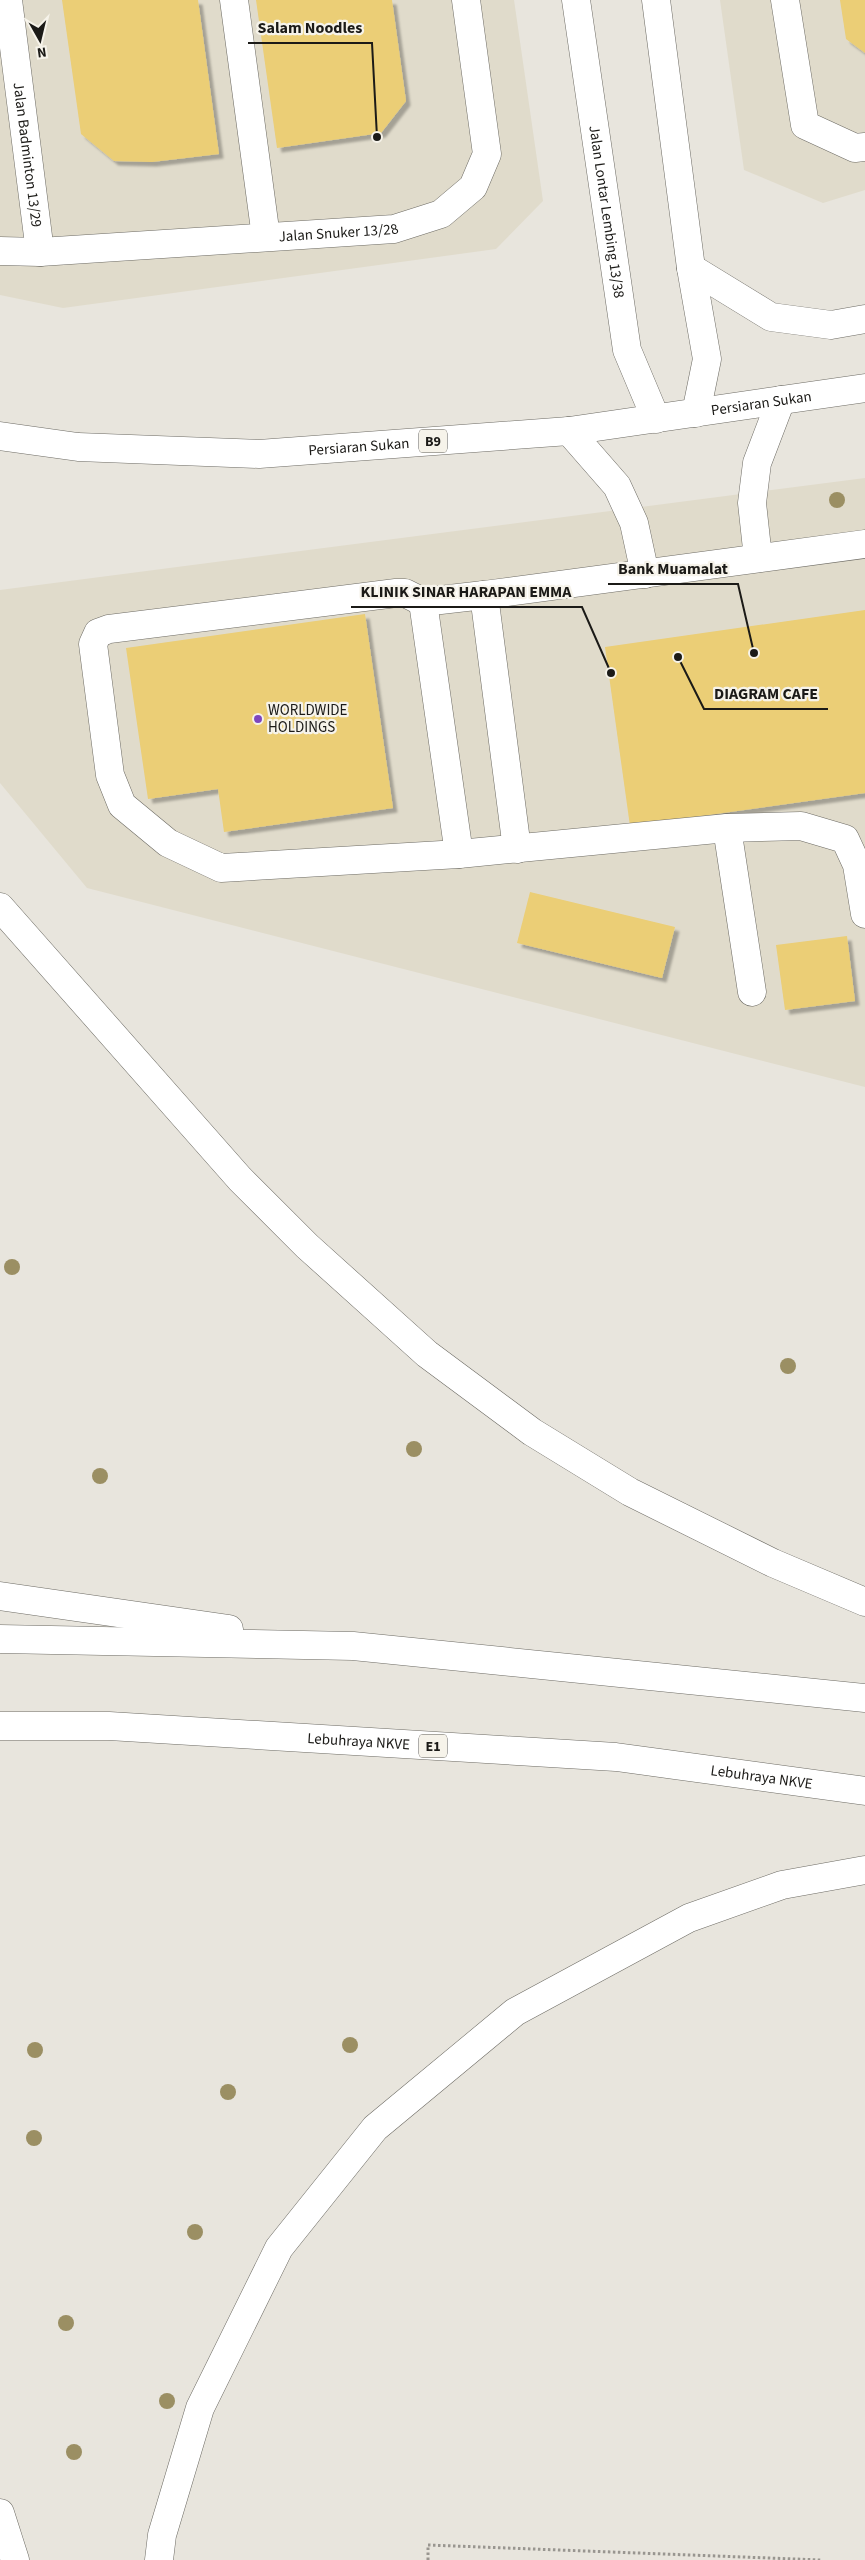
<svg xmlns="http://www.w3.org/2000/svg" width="865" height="2560" font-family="'Source Sans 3',sans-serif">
	<defs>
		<filter id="shadow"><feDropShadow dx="4.5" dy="4.5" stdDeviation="1" flood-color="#0004"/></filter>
	</defs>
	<rect width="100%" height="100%" fill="#e8e5dd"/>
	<g fill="#e0dbcb">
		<polygon points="0,0 514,0 543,201 496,249 63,308 0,295"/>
		<polygon points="720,0 865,0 865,190 823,203 744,170"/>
		<polygon points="865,478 865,1087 87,888 0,783 0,590"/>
	</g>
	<g fill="#ebce76" filter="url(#shadow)">
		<polygon points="62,0 198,0 219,154 152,162 114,161 81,134"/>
		<polygon points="256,0 392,0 406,101 381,133 277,148"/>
		<polygon points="840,0 865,0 865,53 846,39"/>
		<polygon points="865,610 865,793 630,826 605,647"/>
		<polygon points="365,614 393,808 224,832 218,789 148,799 126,648"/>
		<polygon points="530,892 675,927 662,978 517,943"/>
		<polygon points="847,936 855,1001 785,1010 776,945"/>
	</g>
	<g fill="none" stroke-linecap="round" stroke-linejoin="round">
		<g stroke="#6d6b64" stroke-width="29">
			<g id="minor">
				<path id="s1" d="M8 0 40 252"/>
				<polyline points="234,0 266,237"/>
				<path id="s2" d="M576 0 627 350 656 419"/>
				<polyline points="656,0 691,268 707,359 696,413"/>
				<polyline points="785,0 805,125 855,148 865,147"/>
				<path id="s3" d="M0 251 40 252 394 229 441 214 473 187 487 154 466 0"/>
				<polyline points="569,431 617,486 634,523 645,574"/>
				<polyline points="758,558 752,503 757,463 781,400"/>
				<polyline points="484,595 423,602 405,593 396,593 109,629 98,633 93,644 110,775 122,805 168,843 221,868 459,854 727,828 801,826 845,839 857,865 865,914"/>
				<polyline points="423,602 459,854"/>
				<polyline points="727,828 752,992"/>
				<polyline points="517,849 484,595 865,544"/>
			</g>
		</g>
		<g stroke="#6d6b64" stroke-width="29">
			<g id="major">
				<polyline points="691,268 771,317 831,325 865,319"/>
				<path id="s4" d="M0 436 78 447 259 454 569 431 865 388"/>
			</g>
		</g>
		<g stroke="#6d6b64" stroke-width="29">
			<g id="highway">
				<polyline points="0,907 240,1179 307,1246 427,1354 532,1432 630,1492 773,1563 865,1602"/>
				<polyline points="0,1596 229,1629"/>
				<polyline points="0,1639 353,1646 865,1698"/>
				<path id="s5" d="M0 1726H109L616 1757 865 1791"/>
				<polyline points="0,2513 15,2560"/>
				<polyline points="159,2560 162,2535 200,2408 279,2248 375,2128 515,2012 689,1918 782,1885 865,1870"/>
			</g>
		</g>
		<polyline stroke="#999690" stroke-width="3" stroke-dasharray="2.5 2.5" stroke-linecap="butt" points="428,2560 428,2545 821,2560"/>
		<use href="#minor" stroke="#fff" stroke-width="28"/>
		<use href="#major" stroke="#fff" stroke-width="28"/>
		<use href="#highway" stroke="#fff" stroke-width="28"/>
	</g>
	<g fill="#9b8f63">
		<circle cx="837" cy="500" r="8"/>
		<circle cx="12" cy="1267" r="8"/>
		<circle cx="788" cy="1366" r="8"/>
		<circle cx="414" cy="1449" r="8"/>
		<circle cx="100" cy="1476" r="8"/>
		<circle cx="350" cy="2045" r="8"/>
		<circle cx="35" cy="2050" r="8"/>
		<circle cx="228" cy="2092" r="8"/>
		<circle cx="34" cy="2138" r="8"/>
		<circle cx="195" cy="2232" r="8"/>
		<circle cx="66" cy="2323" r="8"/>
		<circle cx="167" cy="2401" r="8"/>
		<circle cx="74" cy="2452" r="8"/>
	</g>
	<circle fill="#7e47be" stroke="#f6f3ea" stroke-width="2" cx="258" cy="719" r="5"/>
	<g text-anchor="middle" stroke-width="4.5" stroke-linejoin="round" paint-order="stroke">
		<g fill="#f6f3ea" stroke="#5d5b56" stroke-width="1">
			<rect x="419" y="429.5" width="28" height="23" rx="4"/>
			<rect x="419" y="1734.5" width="28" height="23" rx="4"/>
		</g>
		<g font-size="14" font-weight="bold" fill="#1b1a17">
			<text x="433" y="446">B9</text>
			<text x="433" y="1751">E1</text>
		</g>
		<g font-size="15" fill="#1b1a17" stroke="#f6f3ea">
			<text dy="5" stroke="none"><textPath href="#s1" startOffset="156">Jalan Badminton 13/29</textPath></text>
			<text dy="5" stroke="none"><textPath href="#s2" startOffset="214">Jalan Lontar Lembing 13/38</textPath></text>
			<text dy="5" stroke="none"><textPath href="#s3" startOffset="339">Jalan Snuker 13/28</textPath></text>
			<text dy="5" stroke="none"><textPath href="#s4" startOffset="765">Persiaran Sukan</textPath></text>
			<text dy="5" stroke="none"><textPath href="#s4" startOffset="360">Persiaran Sukan</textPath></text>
			<text dy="5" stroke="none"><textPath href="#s5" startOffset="359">Lebuhraya NKVE</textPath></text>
			<text dy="5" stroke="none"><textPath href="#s5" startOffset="764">Lebuhraya NKVE</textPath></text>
		</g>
		<g font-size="15" fill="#1b1a17" stroke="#f6f3ea" text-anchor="start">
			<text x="268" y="715">WORLDWIDE<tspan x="268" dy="17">HOLDINGS</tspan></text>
		</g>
	</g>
	<path fill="none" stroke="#1b1a17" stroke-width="2" d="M377 137L372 43H248M754 653L738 584H608M611 673L582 607H351M678 657L704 709H828"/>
	<g fill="#1b1a17" stroke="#f6f3ea" stroke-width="2">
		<circle cx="377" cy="137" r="5"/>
		<circle cx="754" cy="653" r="5"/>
		<circle cx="611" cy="673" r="5"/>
		<circle cx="678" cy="657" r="5"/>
	</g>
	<g font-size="16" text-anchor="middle" font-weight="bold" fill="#1b1a17" stroke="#f6f3ea" stroke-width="4.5" stroke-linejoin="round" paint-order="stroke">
		<text x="310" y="33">Salam Noodles</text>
		<text x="673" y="574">Bank Muamalat</text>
		<text x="466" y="597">KLINIK SINAR HARAPAN EMMA</text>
		<text x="766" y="699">DIAGRAM CAFE</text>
	</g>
	<g transform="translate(40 40) rotate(172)" stroke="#f6f3ea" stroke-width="4" paint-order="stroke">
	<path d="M0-4L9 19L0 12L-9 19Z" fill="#1b1a17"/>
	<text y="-8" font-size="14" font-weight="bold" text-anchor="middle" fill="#1b1a17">N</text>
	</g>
</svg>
